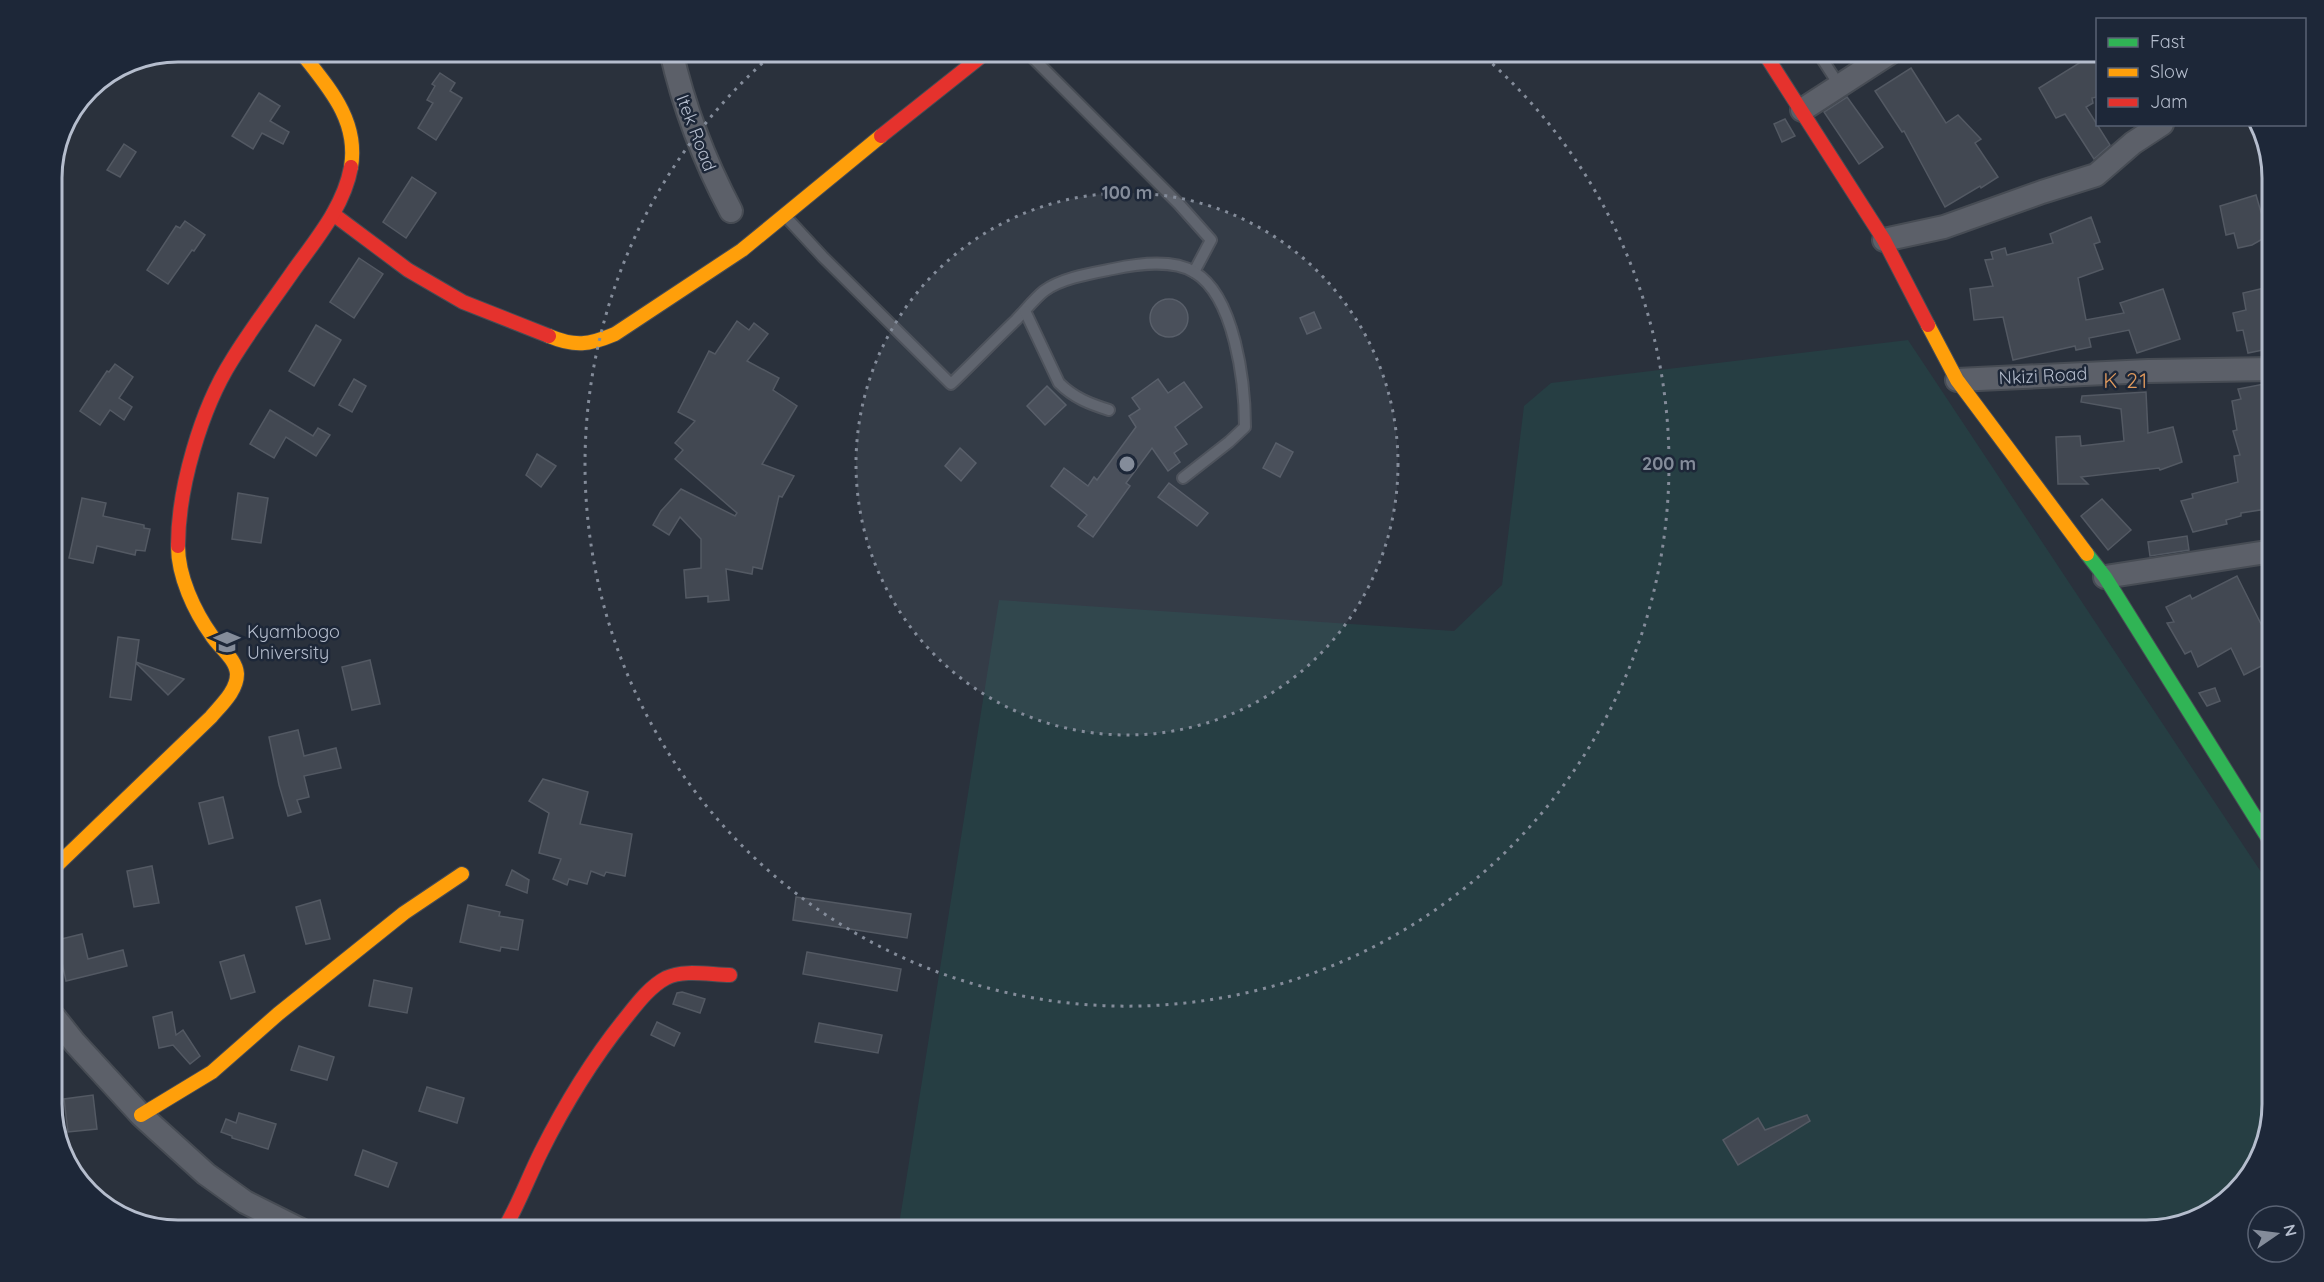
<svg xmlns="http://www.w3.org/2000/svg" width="2324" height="1282" font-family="Quicksand,sans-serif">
	<rect width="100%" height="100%" fill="#2a313c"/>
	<polygon fill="#263e43" points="1908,340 2273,890 2273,1105 2256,1167 2210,1214 2147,1231 898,1231 999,600 1454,631 1502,585 1524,406 1551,383"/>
	<g fill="#424852" stroke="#535963" stroke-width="1.5">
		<polygon points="2088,51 2097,51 2097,97 2092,98 2093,103 2086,107 2110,145 2094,159 2065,114 2056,118 2039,88 2081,62 2079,57"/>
		<polygon points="1911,68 1946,123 1958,115 1981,139 1975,143 1998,177 1981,188 1980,186 1945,207 1904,131 1902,132 1875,91"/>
		<polygon points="440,73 455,83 450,91 462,98 436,140 418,128 433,103 427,100 435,86 432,84"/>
		<polygon points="259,93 280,106 270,121 289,132 283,144 262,133 253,149 232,136"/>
		<polygon points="1847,97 1883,147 1859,164 1824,112"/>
		<polygon points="1785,119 1795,136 1782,142 1774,124"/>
		<polygon points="124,144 136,152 120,177 107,170"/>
		<polygon points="412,177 436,193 406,238 383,222"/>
		<polygon points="2256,195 2268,236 2252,245 2238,248 2234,233 2226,235 2220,206"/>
		<polygon points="2091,217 2100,242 2094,244 2103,269 2078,278 2086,320 2124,313 2120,303 2163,289 2180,339 2137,353 2129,330 2089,338 2091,347 2076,350 2075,346 2013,360 2003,317 1974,320 1970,289 1993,286 1985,260 1993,259 1991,252 2005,248 2007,255 2053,243 2050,234"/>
		<polygon points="185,221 205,235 194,251 192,250 168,284 147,270 176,226 180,228"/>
		<polygon points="359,258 383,274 354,318 330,302"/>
		<polygon points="2273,286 2273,348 2248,353 2243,330 2237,331 2233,313 2246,310 2243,293"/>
		<circle cx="1169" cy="318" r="19"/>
		<polygon points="1314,312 1321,328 1307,334 1300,318"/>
		<polygon points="737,321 749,330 754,323 768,334 747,361 779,378 773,390 797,406 762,464 794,476 782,497 779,496 762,569 753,567 752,574 726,569 729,600 708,602 708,596 686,598 684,570 701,568 701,539 680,517 669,535 653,525 661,511 681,489 735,516 737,513 675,459 683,450 675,443 695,421 678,412 709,351 715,354"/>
		<polygon points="316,325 341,340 314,386 289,371"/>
		<polygon points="115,364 133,377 119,398 132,407 124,420 110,410 100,425 80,411 107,371 109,372"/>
		<polygon points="354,379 366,386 352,412 339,405"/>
		<polygon points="1158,379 1168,393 1184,382 1202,407 1175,427 1187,444 1174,453 1180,462 1168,471 1152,448 1126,483 1130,486 1093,537 1078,526 1087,515 1051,486 1064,468 1088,486 1094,477 1097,480 1136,427 1129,416 1140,409 1132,398"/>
		<polygon points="2269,383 2273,397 2273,508 2241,513 2241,516 2226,520 2227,524 2193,532 2181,501 2193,498 2192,494 2238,482 2234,456 2240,455 2233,431 2237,430 2232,401 2241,399 2238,389"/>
		<polygon points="1047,386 1066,405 1045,425 1027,406"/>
		<polygon points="2146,392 2148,433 2173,427 2182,462 2160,470 2159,468 2081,477 2088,484 2058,484 2056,437 2080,436 2081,446 2124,441 2121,409 2081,402 2082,396"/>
		<polygon points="270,410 313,436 318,428 330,435 316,456 286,437 274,458 250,444"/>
		<polygon points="1276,443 1293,452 1280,477 1263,468"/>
		<polygon points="960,448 976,463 961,481 945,466"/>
		<polygon points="537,454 556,466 541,487 526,475"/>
		<polygon points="1169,483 1208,513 1197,526 1158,497"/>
		<polygon points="238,493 268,498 261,543 232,539"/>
		<polygon points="82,498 106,503 103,516 144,525 144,528 150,529 145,551 136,550 135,555 97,546 93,563 69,558"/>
		<polygon points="2102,499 2131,530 2108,550 2081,516"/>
		<polygon points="2187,536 2189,550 2150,556 2148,542"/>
		<polygon points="2237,576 2273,648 2273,660 2244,675 2231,648 2198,667 2191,651 2185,654 2167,623 2174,622 2166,607 2190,595 2192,599"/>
		<polygon points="118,637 139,640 136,662 184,679 168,695 136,663 131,700 110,697"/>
		<polygon points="370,660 380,704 352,710 342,667"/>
		<polygon points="2215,688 2220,701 2207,706 2199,693"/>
		<polygon points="298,730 304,756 336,748 341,768 304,776 309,797 297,800 301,812 288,816 279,785 269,737"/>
		<polygon points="543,779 588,792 580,824 632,834 625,876 606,872 604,876 591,871 587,884 569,879 567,885 553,879 561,859 539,853 549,813 529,801"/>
		<polygon points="223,797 233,838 209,844 199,803"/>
		<polygon points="152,866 159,903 134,907 127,871"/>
		<polygon points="512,870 529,880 527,893 506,885"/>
		<polygon points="796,897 911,914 907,938 793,920"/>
		<polygon points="320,900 330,939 306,944 296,907"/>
		<polygon points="468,905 500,912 499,916 523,920 518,950 501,947 500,951 460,942"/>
		<polygon points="82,934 88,959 123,950 127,966 66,981 57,940"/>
		<polygon points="807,952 901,969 897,991 803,974"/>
		<polygon points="244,955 255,992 231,999 220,962"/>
		<polygon points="374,980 412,988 407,1013 369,1006"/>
		<polygon points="682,992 705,999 700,1013 673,1004 677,993"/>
		<polygon points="172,1012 176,1035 183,1030 200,1056 190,1064 173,1045 159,1048 153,1017"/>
		<polygon points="657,1022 680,1033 674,1046 651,1035"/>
		<polygon points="819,1023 882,1035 878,1053 815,1042"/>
		<polygon points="299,1046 334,1057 327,1080 291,1070"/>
		<polygon points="427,1087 464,1098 457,1123 419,1111"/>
		<polygon points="93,1095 97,1129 68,1132 64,1099"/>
		<polygon points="239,1113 276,1124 268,1149 232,1138 232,1136 221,1132 226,1119 236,1123"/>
		<polygon points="1807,1115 1810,1121 1738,1165 1723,1140 1758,1118 1765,1130"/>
		<polygon points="363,1150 397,1163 388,1187 355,1175"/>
	</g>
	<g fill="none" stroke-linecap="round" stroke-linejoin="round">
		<g stroke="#474c54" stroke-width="14">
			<g id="lane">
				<polyline points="1026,51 1179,204 1211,240 1194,272"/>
				<polyline points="1817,51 1839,85"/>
				<path d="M786 217 823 257 951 384C973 363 994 341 1016 320 1025 311 1034 299 1044 291 1061 278 1093 273 1113 269 1136 264 1173 259 1194 272 1235 296 1245 383 1245 427L1229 442 1183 478"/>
				<path d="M1025 311 1059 383C1074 398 1090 404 1109 410"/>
			</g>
		</g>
		<g stroke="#474c54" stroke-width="26">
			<g id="street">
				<path d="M671 51C684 108 704 160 731 211"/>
				<polyline points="1802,110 1893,51"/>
				<polyline points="1884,240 1944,227 2042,192 2096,175 2133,143 2162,124"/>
				<polyline points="1957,380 2148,371 2273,369"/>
				<polyline points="2105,577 2273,551"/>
				<polyline points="51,1013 75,1043 141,1115 206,1174 245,1202 303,1231"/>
			</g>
		</g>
		<g stroke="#474c54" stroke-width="16">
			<polyline id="fast" points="2087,554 2105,577 2273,846"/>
		</g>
		<g stroke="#474c54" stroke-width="16">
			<g id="slow">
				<path d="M300 51C327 86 359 119 351 167"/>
				<polyline points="1928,325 1957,380 2087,554"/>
				<path d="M549 336C575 347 589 345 615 334L742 250 881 136"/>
				<path d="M51 871 211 717C221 705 237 691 237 674 236 659 220 648 212 636 194 611 178 576 178 546"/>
				<polyline points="141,1115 212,1072 278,1014 404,913 462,874"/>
			</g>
		</g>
		<g stroke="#474c54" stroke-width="16">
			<g id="jam">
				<polyline points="1763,51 1884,240 1928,325"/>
				<polyline points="881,136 988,51"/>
				<polyline points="333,214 408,270 463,302 549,336"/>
				<path d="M178 546C178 488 201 409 232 360 251 329 274 299 294 270 317 238 344 206 351 167"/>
				<path d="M503 1231C518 1206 528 1178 541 1152 564 1106 592 1060 624 1020 636 1005 649 987 666 978 684 969 711 975 730 975"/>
			</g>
		</g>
		<use href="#lane" stroke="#5c6069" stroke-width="10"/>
		<use href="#street" stroke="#5c6069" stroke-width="22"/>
		<use href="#fast" stroke="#30b455" stroke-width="14"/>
		<use href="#slow" stroke="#ff9f0a" stroke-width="14"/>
		<use href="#jam" stroke="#e5322d" stroke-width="14"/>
	</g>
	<circle cx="1127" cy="464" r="271" fill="#848c9a" fill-opacity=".12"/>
	<g fill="none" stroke="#848c9a" stroke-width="3" stroke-dasharray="3 6">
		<circle cx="1127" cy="464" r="271"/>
		<path d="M1479 52A542 542 0 1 1 775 52"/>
	</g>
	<defs>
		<g id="university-bare" transform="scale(2.07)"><path d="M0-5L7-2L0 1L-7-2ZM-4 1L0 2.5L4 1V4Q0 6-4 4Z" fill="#848c9a" stroke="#1d2738" stroke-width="2.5" paint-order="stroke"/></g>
	</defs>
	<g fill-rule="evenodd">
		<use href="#university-bare" x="227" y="642"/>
	</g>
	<g text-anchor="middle" stroke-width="5" stroke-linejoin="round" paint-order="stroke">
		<g font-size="18" fill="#b5bdcd" stroke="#1d2738">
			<text transform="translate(696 133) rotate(69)" y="6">Itek Road</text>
			<text transform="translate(2043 376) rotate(-3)" y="6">Nkizi Road</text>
		</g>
		<g font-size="18" fill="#b5bdcd" stroke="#1d2738" text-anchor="start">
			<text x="247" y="638">Kyambogo<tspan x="247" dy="21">University</tspan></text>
		</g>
		<g font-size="21" letter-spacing="1.5" fill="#e09a5d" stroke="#1d2738">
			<text x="2126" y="388">K 21</text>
		</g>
	</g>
	<path d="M0 0H2324V1282H0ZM178 62H2146A116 116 0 0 1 2262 178V1104A116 116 0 0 1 2146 1220H178A116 116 0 0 1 62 1104V178A116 116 0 0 1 178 62Z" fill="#1d2738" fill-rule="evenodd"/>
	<path fill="none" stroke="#b5bdcd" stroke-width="3" d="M178 62H2146A116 116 0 0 1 2262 178V1104A116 116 0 0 1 2146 1220H178A116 116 0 0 1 62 1104V178A116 116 0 0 1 178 62Z"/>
	<circle cx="1127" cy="464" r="9" fill="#848c9a" stroke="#1d2738" stroke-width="3"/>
	<g font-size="18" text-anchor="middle" font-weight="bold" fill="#848c9a" stroke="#1d2738" stroke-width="5" stroke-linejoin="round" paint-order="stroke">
		<text x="1127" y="199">100 m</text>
		<text x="1669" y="470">200 m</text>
	</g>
	<rect x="2096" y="18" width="210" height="108" fill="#1d2738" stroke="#5a6374" stroke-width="1.5"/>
	<rect x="2108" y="38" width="30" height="9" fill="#30b455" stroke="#5a6374" stroke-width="1.5"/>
	<text x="2150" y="48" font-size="18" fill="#b5bdcd">Fast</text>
	<rect x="2108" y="68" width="30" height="9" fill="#ff9f0a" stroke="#5a6374" stroke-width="1.5"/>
	<text x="2150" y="78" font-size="18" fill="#b5bdcd">Slow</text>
	<rect x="2108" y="98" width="30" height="9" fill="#e5322d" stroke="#5a6374" stroke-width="1.5"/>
	<text x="2150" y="108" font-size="18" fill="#b5bdcd">Jam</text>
	<g transform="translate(2276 1234) rotate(76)"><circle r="28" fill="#1d2738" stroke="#5a6374" stroke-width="1.5"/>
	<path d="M0-4.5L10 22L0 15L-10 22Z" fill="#848c9a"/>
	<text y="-9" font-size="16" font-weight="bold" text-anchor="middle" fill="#b5bdcd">N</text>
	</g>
</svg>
